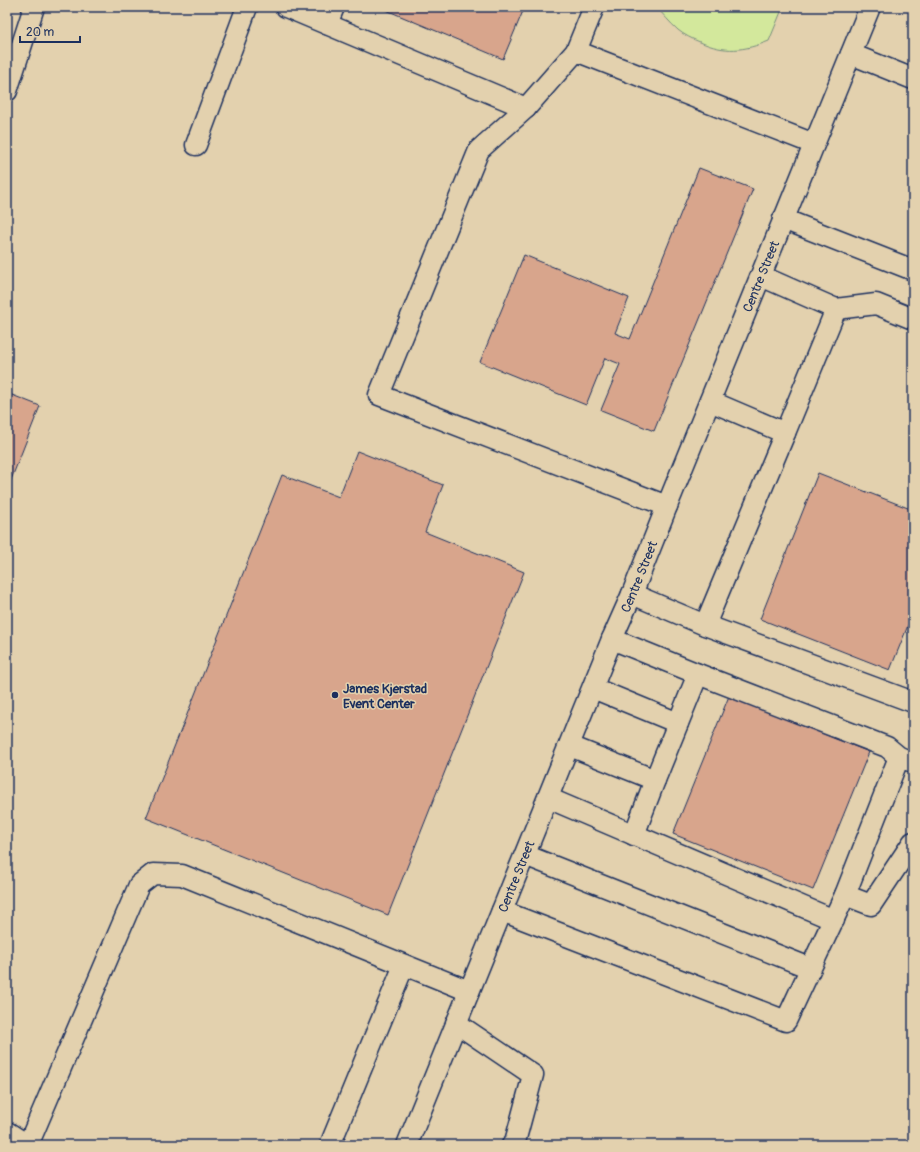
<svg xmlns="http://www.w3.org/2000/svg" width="920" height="1152" font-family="Pangolin,sans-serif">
	<rect width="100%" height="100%" fill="#e3d1ae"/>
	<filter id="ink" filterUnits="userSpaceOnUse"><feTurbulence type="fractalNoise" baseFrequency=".025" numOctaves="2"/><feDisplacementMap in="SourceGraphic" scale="8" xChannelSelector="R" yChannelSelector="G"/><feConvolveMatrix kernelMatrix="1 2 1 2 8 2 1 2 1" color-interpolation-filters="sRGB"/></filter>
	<g filter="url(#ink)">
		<path fill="#d3e89c" stroke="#778c7d" d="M656 7H783L769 41C744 51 725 53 700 42 692 39 684 35 678 30 670 23 663 14 656 7Z"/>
		<g fill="#d8a58c" stroke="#1b2f5e">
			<polygon points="379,7 514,7 523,11 503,59"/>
			<polygon points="699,168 753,189 654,431 601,410 620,364 605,358 586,405 480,362 524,255 629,298 615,333 630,339"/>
			<polygon points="7,393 40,406 7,490"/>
			<polygon points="357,451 443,485 425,532 524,572 388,915 146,818 282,475 339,497"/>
			<polygon points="818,473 913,510 913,613 890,670 760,619"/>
			<polygon points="729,696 869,752 813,890 673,834"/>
		</g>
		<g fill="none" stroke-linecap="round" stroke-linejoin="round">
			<g stroke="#1b2f5e" stroke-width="23">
				<g id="minor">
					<polyline points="286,7 526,108"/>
					<polyline points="327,24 334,7"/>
					<polyline points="576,51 594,7"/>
					<polyline points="851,54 913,79"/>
					<polyline points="7,91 34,7"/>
					<polyline points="196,145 247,7"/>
					<polyline points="783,219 913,270"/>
					<polyline points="761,276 836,309 876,304 913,319"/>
					<polyline points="710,401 785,433 836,309"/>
					<polyline points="667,506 379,395 479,150 526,108 576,51 814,144"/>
					<polyline points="632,594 705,625 913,702"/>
					<polyline points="705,625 785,433"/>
					<polyline points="612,639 698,674 887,747 899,757"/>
					<polyline points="593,688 678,723"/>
					<polyline points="570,746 655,780 698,674"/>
					<polyline points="548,798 834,920"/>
					<polyline points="634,835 655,780"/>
					<polyline points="525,855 810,968"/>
					<polyline points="845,895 871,905 913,842"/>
					<polyline points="502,911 786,1021 845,895 899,757 913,762"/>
					<polyline points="456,1023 533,1075 515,1142 512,1145"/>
					<polyline points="7,1132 27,1145"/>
					<polyline points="28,1145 139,885 153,874 182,875 469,991"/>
					<polyline points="330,1145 404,965"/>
					<path id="s1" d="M407 1145 612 639 632 594 667 506 870 7"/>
				</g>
			</g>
			<use href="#minor" stroke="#e3d1ae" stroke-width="20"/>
		</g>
	</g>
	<circle fill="#1b2f5e" stroke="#e3d1ae" stroke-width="1.5" cx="335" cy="695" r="4"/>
	<g text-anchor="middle" stroke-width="3" stroke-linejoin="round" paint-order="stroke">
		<g font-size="13" fill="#1b2f5e" stroke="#e3d1ae">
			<text dy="5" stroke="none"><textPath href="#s1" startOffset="938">Centre Street</textPath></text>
			<text dy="5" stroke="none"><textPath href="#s1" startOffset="614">Centre Street</textPath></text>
			<text dy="5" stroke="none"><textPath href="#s1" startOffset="290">Centre Street</textPath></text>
		</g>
		<g font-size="13" font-weight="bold" fill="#1b2f5e" stroke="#e3d1ae" text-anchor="start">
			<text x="343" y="693">James Kjerstad<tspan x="343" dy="15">Event Center</tspan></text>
		</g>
	</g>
	<rect width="920" height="1152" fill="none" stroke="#e3d1ae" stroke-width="24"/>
	<rect x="12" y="12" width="896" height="1128" fill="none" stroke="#1b2f5e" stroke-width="1.5" filter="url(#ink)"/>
	<path d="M20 36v6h60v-6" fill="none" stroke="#1b2f5e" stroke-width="2"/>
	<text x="26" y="36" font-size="12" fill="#1b2f5e" stroke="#e3d1ae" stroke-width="3" paint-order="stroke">20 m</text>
</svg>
